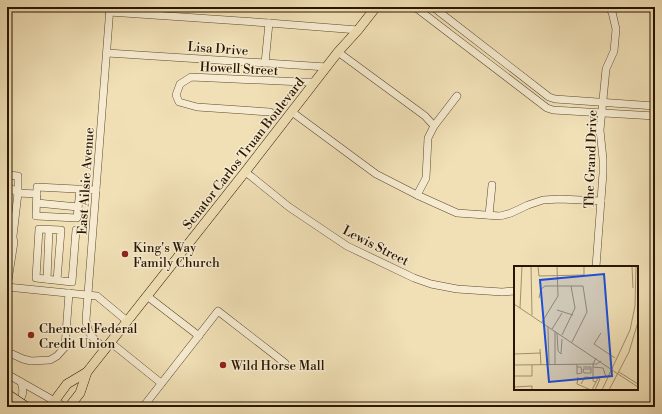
<svg xmlns="http://www.w3.org/2000/svg" width="662" height="414" font-family="'Libre Bodoni',serif">
	<rect width="100%" height="100%" fill="#f1e0b6"/>
	<filter id="stains"><feTurbulence type="fractalNoise" baseFrequency=".005" numOctaves="4"/><feColorMatrix values="0 0 0 0 .2 0 0 0 0 .09 0 0 0 0 .02 0 0 0 .5 -.17"/></filter>
	<radialGradient id="worn" r=".72"><stop offset=".6" stop-color="#630" stop-opacity="0"/><stop offset="1" stop-color="#630" stop-opacity=".3"/></radialGradient>
	<g fill="none" stroke-linecap="round" stroke-linejoin="round">
		<g stroke="#5b482e" stroke-width="8">
			<g id="minor">
				<polyline points="415,7 547,108 553,110 655,116"/>
				<polyline points="433,7 549,97 555,99 655,106"/>
				<polyline points="109,12 269,23 358,30"/>
				<polyline points="338,52 425,116 434,126"/>
				<polyline points="107,53 327,67"/>
				<polyline points="265,63 269,23"/>
				<polyline points="270,112 197,107 179,102 176,95 180,84 191,77 302,82 315,82"/>
				<polyline points="292,112 376,174 417,195 457,213 500,216 511,213 528,205 543,200 560,199 601,201"/>
				<polyline points="245,172 252,177 289,207 347,246 414,278 431,284 457,289 502,292 515,291"/>
				<polyline points="7,186 18,193 18,176 8,175"/>
				<polyline points="80,189 77,218 36,216 37,187 96,190"/>
				<polyline points="417,195 426,178 428,138 434,126 457,96"/>
				<polyline points="37,203 78,207"/>
				<polyline points="489,215 492,185"/>
				<path d="M7 231C12 234 13 237 14 242L7 287 8 296 7 298"/>
				<polyline points="13,236 18,193 37,194"/>
				<polyline points="596,267 603,173 603,159 600,130 606,69 614,51 616,29 612,12 608,7"/>
				<polyline points="47,279 49,230"/>
				<polyline points="57,280 61,230 39,229 36,278 72,282 76,230"/>
				<polyline points="7,287 97,296 127,321"/>
				<polyline points="147,296 199,336"/>
				<polyline points="110,342 161,383"/>
				<path d="M105 349C94 339 88 336 86 320L110 7"/>
				<polyline points="7,355 12,354 23,359 31,361 50,360 57,356 65,347 69,293"/>
				<polyline points="7,374 65,407"/>
				<path d="M15 407C22 397 25 394 21 382"/>
				<polyline points="143,407 218,311 285,363"/>
			</g>
		</g>
		<g stroke="#291600" stroke-width="10">
			<g id="major">
				<polyline points="50,407 67,384 87,372 245,172 338,52 358,30 376,7"/>
				<polyline points="69,407 80,393 87,372"/>
			</g>
		</g>
		<use href="#minor" stroke="#f6ebd0" stroke-width="7"/>
		<use href="#major" stroke="#f1e0b6" stroke-width="9"/>
		<g stroke="#291600" stroke-width="12" stroke-linecap="butt">
			<polyline id="highway-bridge" points="7,395 25,407"/>
		</g>
		<use href="#highway-bridge" stroke="#f1e0b6" stroke-width="11"/>
	</g>
	<g fill="#8f2418" stroke="#f6ebd0" stroke-width="1.5">
		<circle cx="125" cy="254" r="4"/>
		<circle cx="31" cy="335" r="4"/>
		<circle cx="223" cy="365" r="4"/>
	</g>
	<g text-anchor="middle" stroke-width="3" stroke-linejoin="round" paint-order="stroke">
		<g font-size="13" fill="#291600" stroke="#f6ebd0">
			<text transform="translate(218 48) rotate(4)" y="5">Lisa Drive</text>
			<text transform="translate(239 68) rotate(3)" y="5">Howell Street</text>
			<text transform="translate(243 153) rotate(-52)" y="5">Senator Carlos Truan Boulevard</text>
			<text transform="translate(590 159) rotate(-88)" y="5">The Grand Drive</text>
			<text transform="translate(85 181) rotate(-86)" y="5">East Ailsie Avenue</text>
			<text transform="translate(376 245) rotate(27)" y="5">Lewis Street</text>
		</g>
		<g font-size="13" fill="#291600" stroke="#f6ebd0" text-anchor="start">
			<text x="133" y="252">King's Way<tspan x="133" dy="15">Family Church</tspan></text>
			<text x="39" y="333">Chemcel Federal<tspan x="39" dy="15">Credit Union</tspan></text>
			<text x="231" y="370">Wild Horse Mall</text>
		</g>
	</g>
	<g transform="translate(514 266)">
		<rect width="124" height="124" fill="#f1e0b6"/>
		<path fill="none" stroke="#a18f6d" stroke-width="1" d="M17 0 18 49M24 0 25 10 70 9V0M118 0 119 22M25 32 27 23 31 20H69L73 46 58 76M0 38 104 108M6 42 8 0M43 44 59 49M28 56 44 30 43 0M34 61 35 99M38 63 48 47M41 65V99M43 67 44 85 47 88 48 73M87 67 80 78 101 92M48 69 61 42 57 20M26 83 27 99M0 88 27 87M63 98V108L68 107 67 101H63M0 99 83 98 87 95M69 101H77V107H70L69 103H77M79 101 89 102 92 111M105 106 124 118M104 108 124 121M0 110H18V99M64 111 63 118 77 124M82 116 79 115V98L82 92M67 118 71 111 84 112 78 124M0 121 18 120V124M81 124 86 113 84 112M88 124 116 64 121 40 122 0M95 124 115 86 124 56"/>
		<path fill="#1d4ed8" fill-opacity="0.15" stroke="#1d4ed8" stroke-width="2" d="M90 8 98 110 35 116 26 14Z"/>
		<rect width="124" height="124" fill="none" stroke="#291600" stroke-width="2"/>
	</g>
	<rect width="662" height="414" fill="none" stroke="#f1e0b6" stroke-width="24"/>
	<rect x="8" y="8" width="646" height="398" fill="none" stroke="#291600" stroke-width="2"/>
	<rect x="12" y="12" width="638" height="390" fill="none" stroke="#291600"/>
	<rect width="100%" height="100%" filter="url(#stains)"/>
	<rect width="100%" height="100%" fill="url(#worn)"/>
</svg>
